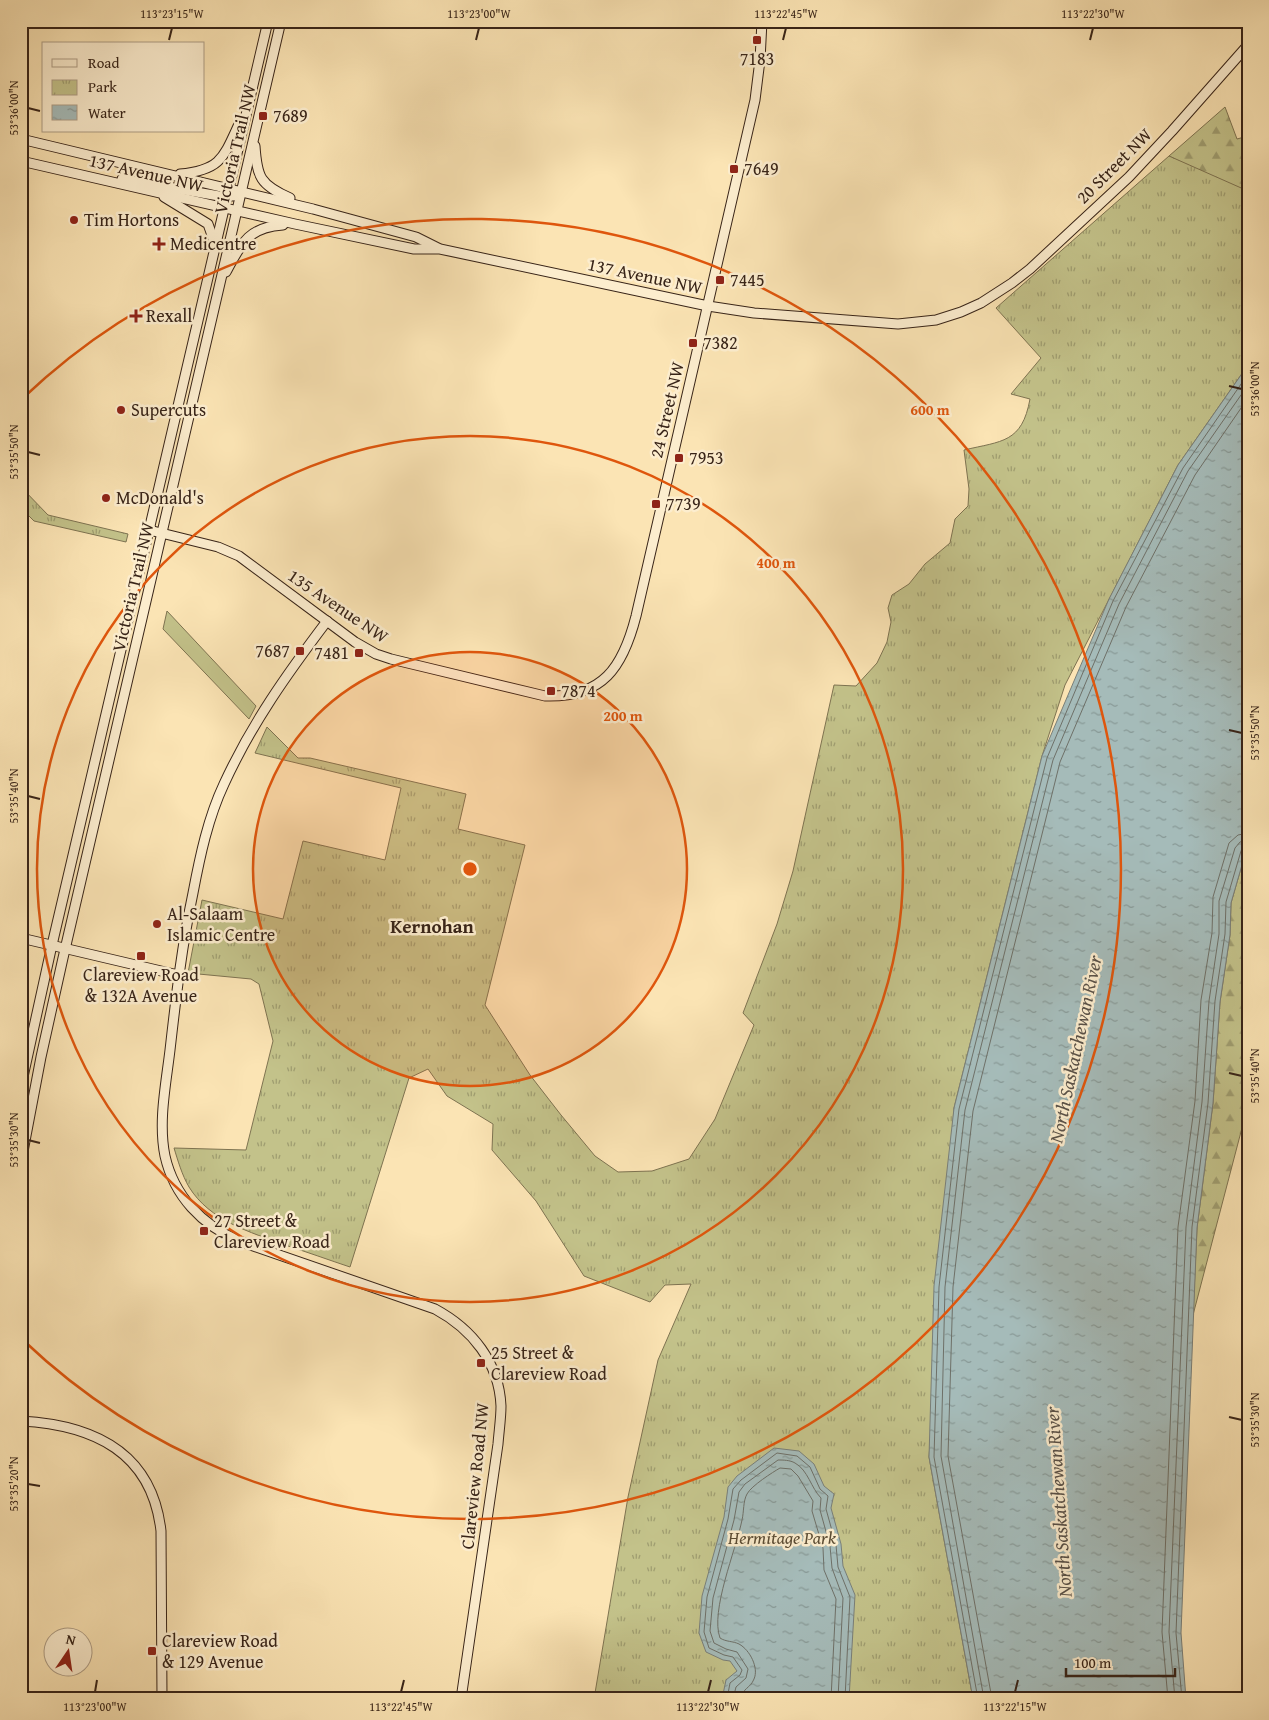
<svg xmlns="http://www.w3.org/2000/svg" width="1269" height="1720" font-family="'Gentium Book Plus',serif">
	<defs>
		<pattern id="forest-firs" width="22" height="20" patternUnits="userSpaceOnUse" patternTransform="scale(1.25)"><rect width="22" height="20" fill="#c3c28a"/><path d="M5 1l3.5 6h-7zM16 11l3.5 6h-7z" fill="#9f9d70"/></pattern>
		<pattern id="park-tufts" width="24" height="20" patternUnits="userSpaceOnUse" patternTransform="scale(1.25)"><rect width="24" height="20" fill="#c3c28a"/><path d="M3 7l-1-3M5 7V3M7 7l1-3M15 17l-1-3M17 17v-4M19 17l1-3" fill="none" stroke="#9f9d70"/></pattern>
		<pattern id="water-ripples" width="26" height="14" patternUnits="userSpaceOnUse" patternTransform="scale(1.25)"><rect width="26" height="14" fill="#a5bbb9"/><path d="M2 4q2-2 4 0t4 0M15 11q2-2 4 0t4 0" fill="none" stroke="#879895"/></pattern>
	</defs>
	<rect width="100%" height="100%" fill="#fbe4b4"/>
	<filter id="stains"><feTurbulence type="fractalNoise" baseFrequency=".004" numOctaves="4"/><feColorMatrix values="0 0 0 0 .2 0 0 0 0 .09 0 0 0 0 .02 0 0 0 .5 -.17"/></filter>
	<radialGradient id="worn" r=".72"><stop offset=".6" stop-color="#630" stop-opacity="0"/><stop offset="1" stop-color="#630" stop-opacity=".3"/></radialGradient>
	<polygon fill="#c3c28a" stroke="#7e7351" points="167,611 256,706 249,719 163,629"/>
	<g fill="url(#forest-firs)" stroke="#7e7351">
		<polygon points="1225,107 1237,139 1248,136 1248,202 1190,167 1169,156"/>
		<polygon points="1248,844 1248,1049 1244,1055 1248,1061 1248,1105 1193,1315 1197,1228 1213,1103 1220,1002 1230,935 1231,903"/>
	</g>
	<g fill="url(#park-tufts)" stroke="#7e7351">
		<path d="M1169 156 1248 191V365L1178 465 1065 685 1042 756 954 1108 929 1457 973 1699H594L628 1497 658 1360 691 1284 665 1285 650 1302 584 1276 536 1201 492 1150 493 1124 447 1096 428 1069 409 1078 350 1267C329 1260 307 1252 285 1245 250 1232 210 1221 189 1187 182 1175 178 1161 174 1148L246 1150 273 1041 259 984 251 979 188 973 202 900 283 919 303 841 385 860 401 788 255 753 267 727 298 758H310L466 794 458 829 525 845 485 1005 530 1075 561 1115 595 1156 618 1172 652 1171 689 1159 715 1119 754 1025 743 1013 777 924 793 871 834 685 856 686 877 663 887 642 891 622 888 608 892 595 909 584 925 564 950 543 955 519 968 506 969 489 964 450C1002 441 1022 443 1030 399L1011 394 1041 358 996 308Z"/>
		<polygon points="21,487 48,515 128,534 126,542 34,521 21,508"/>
	</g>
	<g fill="url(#water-ripples)" stroke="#797f79">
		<polygon points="1248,365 1248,844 1231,903 1230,935 1220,1002 1213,1103 1197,1228 1181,1633 1186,1699 973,1699 929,1457 934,1286 954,1108 1042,756 1109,599 1178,465"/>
		<polygon points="774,1448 799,1451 814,1464 824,1486 834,1494 831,1508 841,1544 843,1566 855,1595 849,1699 722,1699 726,1680 737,1671 730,1661 723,1660 706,1652 699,1633 702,1596 724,1517 728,1487 737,1476"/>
	</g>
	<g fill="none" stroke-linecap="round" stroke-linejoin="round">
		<g stroke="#6e7068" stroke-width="1">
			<polyline points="727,1699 730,1683 740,1675 742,1670 733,1657 724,1655 709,1648 704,1632 707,1597 728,1519 733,1489 741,1480 777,1453 797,1456 810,1467 820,1489 828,1496 826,1509 836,1545 838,1567 850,1597 845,1699"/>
			<path d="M733 1699 736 1687 746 1678 748 1669 737 1652 726 1649 714 1643 710 1631 713 1598 734 1520 739 1492 745 1484 778 1460C783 1460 790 1460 795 1463 808 1470 811 1488 821 1498L820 1510 830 1546 832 1568 843 1598 838 1699"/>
			<path d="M741 1699C743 1687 750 1689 754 1679 759 1668 750 1650 739 1644 733 1641 726 1642 720 1638 710 1611 736 1550 742 1520 744 1512 743 1501 747 1494 751 1486 773 1472 780 1468L791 1469 798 1476 813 1501 812 1511 823 1548 824 1570 836 1599 831 1699"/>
			<polyline points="978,1699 934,1457 939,1287 959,1109 1047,758 1113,601 1183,468 1248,374"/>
			<polyline points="984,1699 941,1456 945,1287 965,1110 1053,760 1119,604 1188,471 1248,385"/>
			<polyline points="992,1699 948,1456 953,1287 973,1111 1060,762 1126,607 1195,475 1248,398"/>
			<polyline points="1168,1699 1162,1632 1178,1227 1195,1101 1201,1000 1212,933 1213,897 1229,843 1238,835 1248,833"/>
			<polyline points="1175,1699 1169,1632 1186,1227 1202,1102 1209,1001 1219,934 1219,901 1235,848 1240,842 1248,840"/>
			<polyline points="1182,1699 1176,1633 1192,1227 1208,1103 1215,1001 1225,934 1226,902 1241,851 1243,847 1248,847"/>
		</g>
		<g stroke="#382418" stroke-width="11">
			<g id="secondary">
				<polyline points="21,139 313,209 416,237 438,248"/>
				<path d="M255 146C257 177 260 185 290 198"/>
				<polyline points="21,161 295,224 414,249 440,249 708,306 754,313 898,324 936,320 961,312 981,303 1012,283 1030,269 1129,177 1172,131 1248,45"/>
				<path d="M180 174C220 170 223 159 239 124"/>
				<polyline points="122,179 219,196 233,196"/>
				<polyline points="164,197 208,224 214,241"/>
				<path d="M226 272C241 244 248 227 283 225"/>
				<path d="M149 530 218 547 239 556 355 642 376 654 391 659 545 696C603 698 623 667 636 616L755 100 760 60 762 21"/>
				<path d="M327 621C287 674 252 723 224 784 208 818 200 856 193 893 182 945 176 997 170 1050 166 1084 158 1122 165 1156 174 1196 202 1225 239 1241L435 1309C472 1329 499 1362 501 1406 501 1418 499 1431 498 1444L461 1699"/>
				<polyline points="21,938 178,975"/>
				<polyline points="21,1086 52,945 268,21"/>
				<polyline points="21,1162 41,1057 63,958 281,21"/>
				<path d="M21 1421C94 1425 152 1452 161 1531L162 1699"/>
			</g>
		</g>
		<use href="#secondary" stroke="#fcedce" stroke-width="9"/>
	</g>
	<path fill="none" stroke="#382418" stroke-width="2" d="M169 40 172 28M476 40 479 28M783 40 786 28M1090 40 1093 28M28 108 40 111M1229 386 1242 389M28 452 40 455M1229 730 1242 733M28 796 40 799M1229 1073 1242 1076M28 1140 40 1143M1229 1417 1242 1420M28 1484 40 1486M95 1692 97 1680M401 1692 404 1680M708 1692 711 1680M1015 1692 1018 1680"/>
	<circle cx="470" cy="869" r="217" fill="#df560d" fill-opacity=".12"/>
	<g fill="none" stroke="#df560d" stroke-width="2.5">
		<circle cx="470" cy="869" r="217"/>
		<circle cx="470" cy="869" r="433"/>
		<path d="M23 398A650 650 0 1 1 23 1340"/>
	</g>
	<g fill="#8f2418" stroke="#fcedce" stroke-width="2">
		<rect x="752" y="35" width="10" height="10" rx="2.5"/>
		<rect x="258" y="111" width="10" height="10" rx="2.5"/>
		<rect x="729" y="164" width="10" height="10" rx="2.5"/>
		<circle cx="74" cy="220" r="5"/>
		<path d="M156.5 236.5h5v5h5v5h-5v5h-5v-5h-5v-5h5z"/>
		<rect x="715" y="275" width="10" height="10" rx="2.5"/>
		<path d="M133.5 308.5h5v5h5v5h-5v5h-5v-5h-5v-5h5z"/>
		<rect x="688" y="338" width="10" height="10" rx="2.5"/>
		<circle cx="121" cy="410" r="5"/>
		<rect x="674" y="453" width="10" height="10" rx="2.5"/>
		<circle cx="106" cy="498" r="5"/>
		<rect x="651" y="499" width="10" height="10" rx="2.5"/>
		<rect x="295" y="646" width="10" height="10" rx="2.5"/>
		<rect x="354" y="648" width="10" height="10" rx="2.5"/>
		<rect x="546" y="686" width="10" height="10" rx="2.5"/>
		<circle cx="157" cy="924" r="5"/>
		<rect x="136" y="951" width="10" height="10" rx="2.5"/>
		<rect x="199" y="1226" width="10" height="10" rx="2.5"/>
		<rect x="476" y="1358" width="10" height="10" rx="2.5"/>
		<rect x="147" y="1646" width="10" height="10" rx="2.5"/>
	</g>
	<g text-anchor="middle" stroke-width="5" stroke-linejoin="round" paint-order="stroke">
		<g font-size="18" fill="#382418" stroke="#fcedce" text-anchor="start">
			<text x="757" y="65" text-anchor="middle">7183</text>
			<text x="273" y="122">7689</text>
			<text x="744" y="175">7649</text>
			<text x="84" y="226">Tim Hortons</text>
			<text x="170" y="250">Medicentre</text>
			<text x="730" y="286">7445</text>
			<text x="146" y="322">Rexall</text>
			<text x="703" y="349">7382</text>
			<text x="131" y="416">Supercuts</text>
			<text x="689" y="464">7953</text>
			<text x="116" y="504">McDonald's</text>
			<text x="666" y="510">7739</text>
			<text x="290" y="657" text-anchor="end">7687</text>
			<text x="349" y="659" text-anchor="end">7481</text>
			<text x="561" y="697">7874</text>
			<text x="167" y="920">Al-Salaam<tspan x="167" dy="21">Islamic Centre</tspan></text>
			<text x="141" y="981" text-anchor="middle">Clareview Road<tspan x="141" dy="21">&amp; 132A Avenue</tspan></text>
			<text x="214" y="1227">27 Street &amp;<tspan x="214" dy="21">Clareview Road</tspan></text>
			<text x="491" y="1359">25 Street &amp;<tspan x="491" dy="21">Clareview Road</tspan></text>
			<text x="162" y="1647">Clareview Road<tspan x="162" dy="21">&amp; 129 Avenue</tspan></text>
		</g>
		<g font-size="18" fill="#382418" stroke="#fcedce">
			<text transform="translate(235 149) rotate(-77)" y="6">Victoria Trail NW</text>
			<text transform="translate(1114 166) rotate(-45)" y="6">20 Street NW</text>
			<text transform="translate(146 173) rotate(13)" y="6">137 Avenue NW</text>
			<text transform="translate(645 276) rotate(12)" y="6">137 Avenue NW</text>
			<text transform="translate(667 410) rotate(-77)" y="6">24 Street NW</text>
			<text transform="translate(133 587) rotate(-77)" y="6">Victoria Trail NW</text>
			<text transform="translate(338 606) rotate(34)" y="6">135 Avenue NW</text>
			<text transform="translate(475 1476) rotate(-84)" y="6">Clareview Road NW</text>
		</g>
		<g font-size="18" font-style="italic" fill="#5b4c34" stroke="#fcedce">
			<text x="782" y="1544">Hermitage Park</text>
		</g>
		<g font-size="19" font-weight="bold" fill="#382418" stroke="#fcedce">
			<text x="432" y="933">Kernohan</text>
		</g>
		<g font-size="19" font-style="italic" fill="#595148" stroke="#fcedce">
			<text transform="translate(1075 1049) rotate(-78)" y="7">North Saskatchewan River</text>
			<text transform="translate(1058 1502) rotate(-94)" y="7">North Saskatchewan River</text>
		</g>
	</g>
	<circle cx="470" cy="869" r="8" fill="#df560d" stroke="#fcedce" stroke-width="2.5"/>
	<g font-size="15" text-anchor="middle" font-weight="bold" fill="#df560d" stroke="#fcedce" stroke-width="5" stroke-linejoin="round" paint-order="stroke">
		<text x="930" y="415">600 m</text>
		<text x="776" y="568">400 m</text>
		<text x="623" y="721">200 m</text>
	</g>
	<rect width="1269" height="1720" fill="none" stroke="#fbe4b4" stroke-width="55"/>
	<rect x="42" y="42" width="162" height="90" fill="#fcedce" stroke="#ae9d85"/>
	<rect x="52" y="59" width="25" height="8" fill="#fcedce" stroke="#ae9d85"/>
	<text x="88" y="68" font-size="15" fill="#382418">Road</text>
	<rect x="52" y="80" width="25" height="15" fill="url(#park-tufts)" stroke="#ae9d85"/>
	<text x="88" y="92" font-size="15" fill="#382418">Park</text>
	<rect x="52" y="105" width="25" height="15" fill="url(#water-ripples)" stroke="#ae9d85"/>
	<text x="88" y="118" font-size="15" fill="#382418">Water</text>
	<g transform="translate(68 1652) rotate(13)"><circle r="24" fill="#fcedce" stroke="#ae9d85"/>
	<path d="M0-4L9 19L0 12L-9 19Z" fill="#8f2418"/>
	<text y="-8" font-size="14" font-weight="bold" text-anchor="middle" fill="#382418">N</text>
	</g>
	<path d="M1066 1668v8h109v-8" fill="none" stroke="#382418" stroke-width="2.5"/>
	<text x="1074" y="1668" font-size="15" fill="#382418" stroke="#fcedce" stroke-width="4" paint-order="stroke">100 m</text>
	<rect x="28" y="28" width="1214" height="1664" fill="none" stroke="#382418" stroke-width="2"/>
	<g font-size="12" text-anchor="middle" fill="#382418">
		<text x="172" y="18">113°23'15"W</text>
		<text x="479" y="18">113°23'00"W</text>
		<text x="786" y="18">113°22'45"W</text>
		<text x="1093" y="18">113°22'30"W</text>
		<text transform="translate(14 108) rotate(-90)" y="4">53°36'00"N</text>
		<text transform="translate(1255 389) rotate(-90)" y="4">53°36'00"N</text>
		<text transform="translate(14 452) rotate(-90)" y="4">53°35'50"N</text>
		<text transform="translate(1255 733) rotate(-90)" y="4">53°35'50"N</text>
		<text transform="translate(14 796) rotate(-90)" y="4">53°35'40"N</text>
		<text transform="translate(1255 1076) rotate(-90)" y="4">53°35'40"N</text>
		<text transform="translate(14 1140) rotate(-90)" y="4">53°35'30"N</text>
		<text transform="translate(1255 1420) rotate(-90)" y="4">53°35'30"N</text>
		<text transform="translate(14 1484) rotate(-90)" y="4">53°35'20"N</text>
		<text x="95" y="1711">113°23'00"W</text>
		<text x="401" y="1711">113°22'45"W</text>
		<text x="708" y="1711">113°22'30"W</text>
		<text x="1015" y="1711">113°22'15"W</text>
	</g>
	<rect width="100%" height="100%" filter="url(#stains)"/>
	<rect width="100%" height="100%" fill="url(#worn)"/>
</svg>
